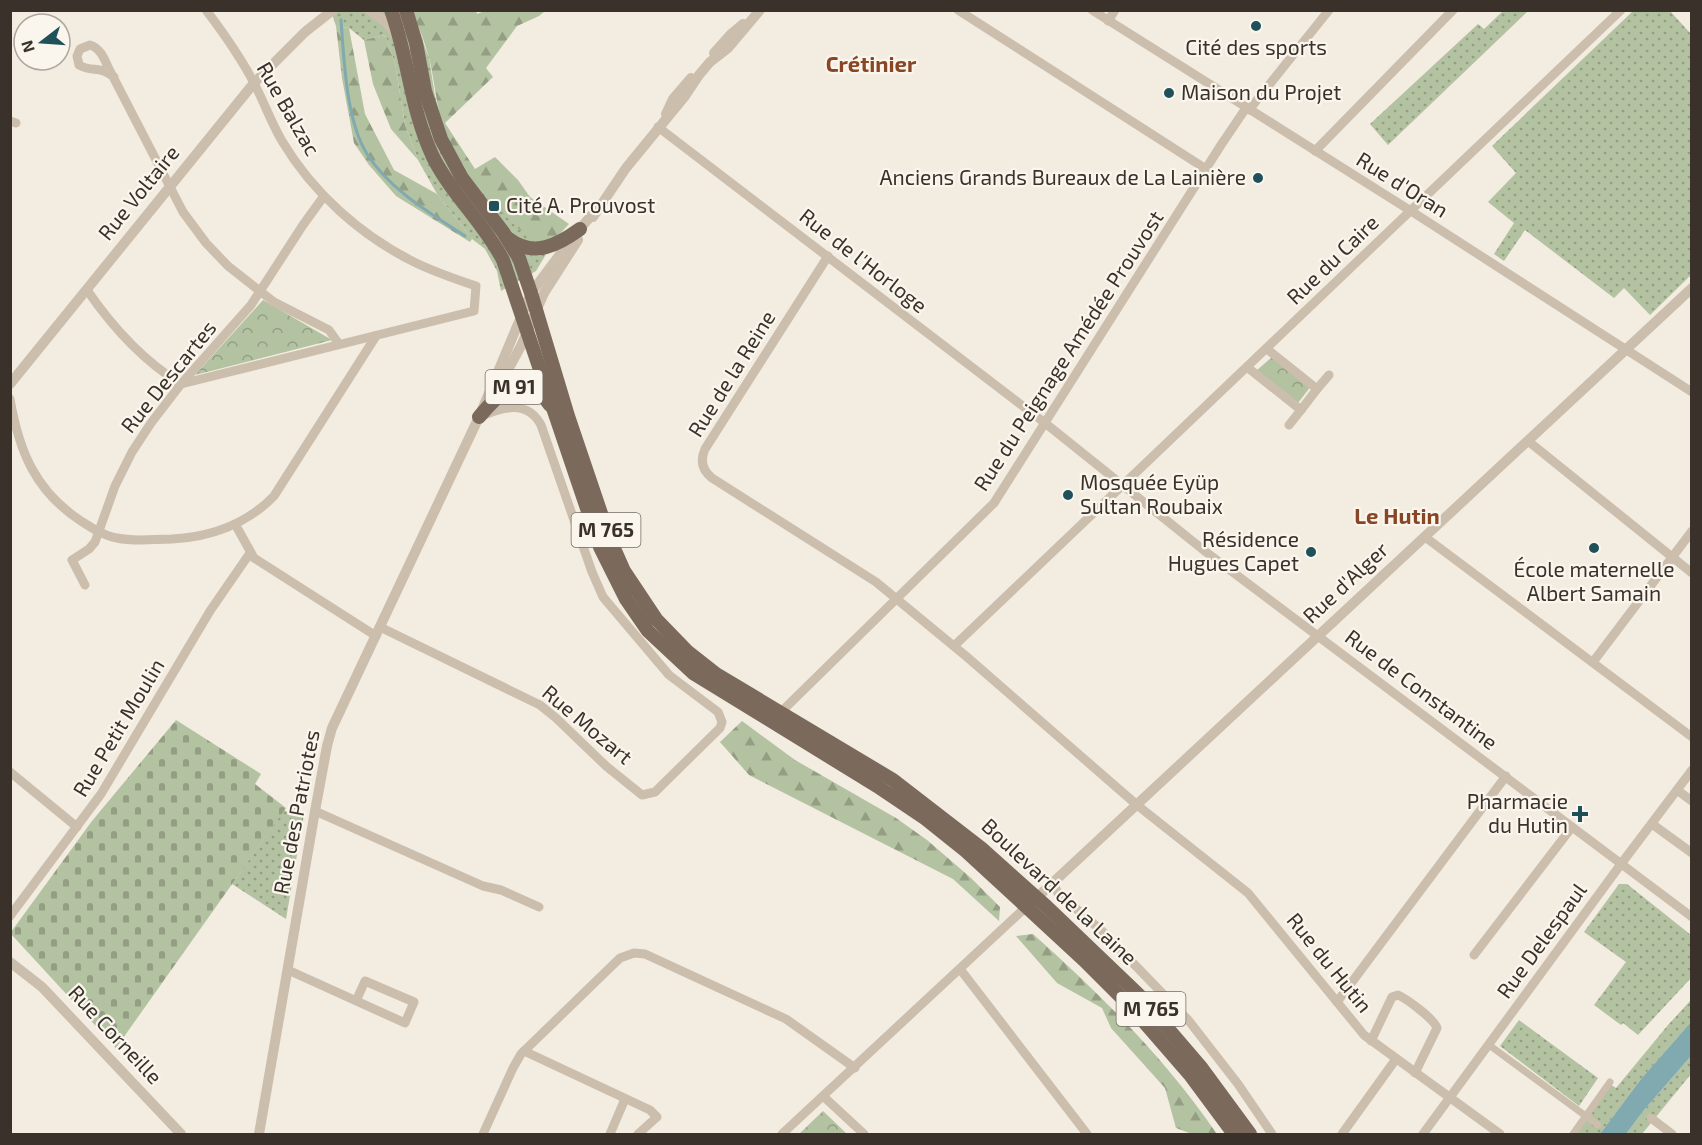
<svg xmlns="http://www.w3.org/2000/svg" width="1702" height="1145" font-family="'Exo 2',sans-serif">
	<defs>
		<pattern id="grass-dots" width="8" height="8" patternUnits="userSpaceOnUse" patternTransform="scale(1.5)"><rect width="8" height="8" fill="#b3c2a0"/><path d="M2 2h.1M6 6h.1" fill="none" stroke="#939e83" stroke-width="1.8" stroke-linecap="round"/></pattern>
		<pattern id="forest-firs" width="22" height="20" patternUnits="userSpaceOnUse" patternTransform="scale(1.5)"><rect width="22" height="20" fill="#b3c2a0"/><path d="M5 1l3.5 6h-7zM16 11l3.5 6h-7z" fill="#939e83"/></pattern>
		<pattern id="cemetery-stones" width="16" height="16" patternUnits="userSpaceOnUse" patternTransform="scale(1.5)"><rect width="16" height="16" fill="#b3c2a0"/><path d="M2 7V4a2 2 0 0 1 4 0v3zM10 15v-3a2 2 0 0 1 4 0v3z" fill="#939e83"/></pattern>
		<pattern id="park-crowns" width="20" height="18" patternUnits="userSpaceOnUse" patternTransform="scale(1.5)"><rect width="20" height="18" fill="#b3c2a0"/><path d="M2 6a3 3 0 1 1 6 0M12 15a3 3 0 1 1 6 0" fill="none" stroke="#939e83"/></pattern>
	</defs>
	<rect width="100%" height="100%" fill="#f3ece1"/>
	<g fill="url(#grass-dots)">
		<polygon points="331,11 412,11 429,58 435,96 444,129 460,164 555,239 536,271 501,291 497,271 485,249 472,239 437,194 418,160 405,125 395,63 385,35 364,40 349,28 336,26"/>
		<polygon points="1503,11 1528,11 1388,145 1370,124 1478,24 1484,29"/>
		<polygon points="1633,11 1670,11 1691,34 1691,275 1650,315 1624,288 1614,298 1525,230 1504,261 1494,254 1514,223 1488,202 1516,173 1492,146"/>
		<polygon points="294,806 304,814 286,919 232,884 284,810 289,813"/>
		<polygon points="1619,884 1627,884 1691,935 1691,978 1638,1035 1623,1023 1621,1025 1594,1005 1626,962 1584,932"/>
		<polygon points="1691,1000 1691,1022 1641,1079 1600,1134 1575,1134 1610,1084 1616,1088 1668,1025"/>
		<polygon points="1519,1020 1598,1078 1579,1106 1500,1046"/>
		<polygon points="1691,1056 1691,1074 1642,1134 1626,1134 1644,1110"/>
	</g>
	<g fill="url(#forest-firs)">
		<path d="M487 10 545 11 539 16 517 26 486 68 493 77 445 123 475 169 495 157 518 180 530 197 569 224 555 239C525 240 521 231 501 211 477 187 457 162 444 129 436 106 435 82 429 58 425 42 418 26 412 11H476L477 14Z"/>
		<polygon points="336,26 349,28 365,114 394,170 437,194 472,239 470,242 396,196 369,165 354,143 342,78"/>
		<polygon points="385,35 395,63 405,125 418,160 391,129 373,84 364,40"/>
		<polygon points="742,721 795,760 896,818 927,840 971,878 1000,907 999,921 953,879 749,775 720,742"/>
		<path d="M1033 934C1101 995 1165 1058 1217 1134H1192L1176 1128 1165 1088 1111 1028 1102 1008 1057 983 1016 936Z"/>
	</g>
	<polygon fill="url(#cemetery-stones)" points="176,720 261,774 255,784 286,808 116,1048 11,934 11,932 92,821"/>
	<g fill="url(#park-crowns)">
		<polygon points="263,300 332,340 195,375"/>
		<polygon points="1273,356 1311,386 1298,403 1256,371"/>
		<polygon points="823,1111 847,1134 799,1134"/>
	</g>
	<polygon fill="#80a9b0" points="1691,1022 1691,1056 1644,1110 1626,1134 1600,1134 1641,1079"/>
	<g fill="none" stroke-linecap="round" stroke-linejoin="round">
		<path stroke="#80a9b0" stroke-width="3" d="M341 20C344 59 346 121 367 154 390 190 430 213 465 236"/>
		<g stroke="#ccbeac" stroke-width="7">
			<polyline points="1489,1045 1598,1125"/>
			<polyline points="1573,1134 1610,1082"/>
		</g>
		<g stroke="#ccbeac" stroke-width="9">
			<polyline points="958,10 1206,169"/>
			<polyline points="1092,10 1411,211 1692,392"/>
			<polyline points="1108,21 1115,10"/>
			<path d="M114 77C100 65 92 73 79 65L77 56 80 49 90 45C100 48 104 58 108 67L183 212 206 243 228 266 274 302 329 330 339 344"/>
			<polyline points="1249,110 1329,10"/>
			<polyline points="10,121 16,123"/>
			<polyline points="658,127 1045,423 1206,552 1692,917"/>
			<polyline points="1315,151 1453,10"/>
			<path d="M828 256 705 449C700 460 702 470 712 478L876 582 967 657 1137 805 1248 893 1364 1035 1500 1134"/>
			<path d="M87 290C113 328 142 360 181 384L474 311 476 286C455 279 435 272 416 263 361 236 313 193 282 141 271 122 264 102 254 83 242 60 222 31 206 10"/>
			<polyline points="1247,367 1301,410 1317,389 1267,349"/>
			<polyline points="1317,389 1329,375"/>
			<path d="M10 399C19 451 35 491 81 521 92 528 104 536 117 538 135 542 154 539 172 539 210 537 247 524 274 496L376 336"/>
			<polyline points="1289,425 1301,410"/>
			<polyline points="1528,441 1692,573"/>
			<polyline points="235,524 254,558 376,636"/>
			<polyline points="1425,537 1692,737"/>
			<polyline points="85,585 72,560 89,549 95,542 115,486 132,452 151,423 181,384 251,305 303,225 324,196"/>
			<path d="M380 627 540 705 556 718 606 766 642 795 655 792 720 728 722 722 718 712 669 675 603 597 592 572 541 425C528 401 505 406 484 415"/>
			<polyline points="954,646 1621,10"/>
			<polyline points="1593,662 1692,531"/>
			<polyline points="778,715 994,503 1221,145 1246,108"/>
			<polyline points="10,772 77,827"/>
			<polyline points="1677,790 1692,801"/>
			<polyline points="315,811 483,886 501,890 539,907"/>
			<polyline points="1652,824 1692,853"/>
			<polyline points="1053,883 1058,893 1103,932 1189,1021 1238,1084 1272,1134"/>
			<polyline points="10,916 101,794 210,611 250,553"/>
			<polyline points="1474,955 1572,827"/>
			<polyline points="960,969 1087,1134"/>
			<polyline points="288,970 405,1023 414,1002 365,981 356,1001"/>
			<polyline points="1337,1002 1506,776"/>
			<path d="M1371 1041 1392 997 1398 995C1407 999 1434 1019 1437 1028L1415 1073"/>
			<polyline points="524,1051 650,1110 657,1117 638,1134"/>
			<polyline points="823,1096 864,1134"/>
			<polyline points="1651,1118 1672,1134"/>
			<polyline points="483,1134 513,1068 521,1054 620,958 634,953 645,954 786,1019 855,1068"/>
			<polyline points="610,1134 625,1099"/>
			<polyline points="782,1134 1027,906"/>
			<polyline points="1342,1134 1396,1059"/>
			<polyline points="1423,1134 1621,864 1692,770"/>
		</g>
		<g stroke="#ccbeac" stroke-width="10">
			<polyline points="369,10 386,22 397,36"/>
			<polyline points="714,53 731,34 743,24"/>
			<polyline points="666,114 673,99 691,78"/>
			<polyline points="593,217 626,168 685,96 699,75 710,62 728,48 760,10"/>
			<polyline points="10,384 254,83 305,32 333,10"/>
			<polyline points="493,397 521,346 544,293 578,240"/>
			<polyline points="1031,903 1692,288"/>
			<polyline points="10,962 42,987 181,1134"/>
			<polyline points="259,1134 315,811 327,746 332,728 479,417 531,293 573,237 596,210"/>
		</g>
		<g stroke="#7b6a5c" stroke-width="14">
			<path d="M391 10C409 60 410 108 433 157 452 195 484 223 503 260L600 547 626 599 648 631 693 673 877 786 926 819 966 851 1084 960 1132 1008 1191 1076 1234 1134"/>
			<polyline points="406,10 416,43 425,91 441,139 462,178 503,232 519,258 531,293 568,416 609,537 624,571 656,619 688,652 716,674 893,780 981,848 1047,907 1139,995 1200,1066 1250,1134"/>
			<path d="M509 239C534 258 558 245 580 229"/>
			<path d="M479 417C500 392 523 368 550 405"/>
		</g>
	</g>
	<g fill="#20515b" stroke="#faf6ed" stroke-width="2">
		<circle cx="1256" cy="26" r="6"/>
		<circle cx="1169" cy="93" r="6"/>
		<circle cx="1258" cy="178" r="6"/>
		<rect x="488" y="200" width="12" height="12" rx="3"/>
		<circle cx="1068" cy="495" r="6"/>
		<circle cx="1594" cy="548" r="6"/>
		<circle cx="1311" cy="552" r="6"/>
		<path d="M1577 805h6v6h6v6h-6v6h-6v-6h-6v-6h6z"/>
	</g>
	<g text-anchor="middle" stroke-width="4.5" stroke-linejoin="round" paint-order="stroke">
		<g fill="#faf6ed" stroke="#746c65" stroke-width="1.5">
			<rect x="485.5" y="370" width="57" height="34" rx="4.5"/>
			<rect x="571.5" y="513" width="69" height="34" rx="4.5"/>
			<rect x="1116.5" y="992" width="69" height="34" rx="4.5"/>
		</g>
		<g font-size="20" font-weight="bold" fill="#3a312b">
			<text x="514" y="394">M 91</text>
			<text x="606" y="537">M 765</text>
			<text x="1151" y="1016">M 765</text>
		</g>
		<g font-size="21" fill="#3a312b" stroke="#faf6ed" text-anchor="start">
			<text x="1256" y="55" text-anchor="middle">Cité des sports</text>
			<text x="1181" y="100">Maison du Projet</text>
			<text x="1246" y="185" text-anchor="end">Anciens Grands Bureaux de La Lainière</text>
			<text x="506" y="213">Cité A. Prouvost</text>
			<text x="1080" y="490">Mosquée Eyüp<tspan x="1080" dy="24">Sultan Roubaix</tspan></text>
			<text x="1299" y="547" text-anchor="end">Résidence<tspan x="1299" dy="24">Hugues Capet</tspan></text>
			<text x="1594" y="577" text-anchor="middle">École maternelle<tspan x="1594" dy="24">Albert Samain</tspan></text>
			<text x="1568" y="809" text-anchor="end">Pharmacie<tspan x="1568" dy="24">du Hutin</tspan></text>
		</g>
		<g font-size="21" fill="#3a312b" stroke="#faf6ed">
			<text transform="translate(288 109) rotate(60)" y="7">Rue Balzac</text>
			<text transform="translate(1402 185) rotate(32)" y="7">Rue d'Oran</text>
			<text transform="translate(139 193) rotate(-51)" y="7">Rue Voltaire</text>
			<text transform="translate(1333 260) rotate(-44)" y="7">Rue du Caire</text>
			<text transform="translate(863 261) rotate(38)" y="7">Rue de l'Horloge</text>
			<text transform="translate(1069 351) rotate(-57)" y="7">Rue du Peignage Amédée Prouvost</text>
			<text transform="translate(732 374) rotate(-58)" y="7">Rue de la Reine</text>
			<text transform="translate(169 377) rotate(-51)" y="7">Rue Descartes</text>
			<text transform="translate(1346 583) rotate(-43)" y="7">Rue d'Alger</text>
			<text transform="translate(1421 690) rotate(37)" y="7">Rue de Constantine</text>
			<text transform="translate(587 725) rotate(40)" y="7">Rue Mozart</text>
			<text transform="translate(119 728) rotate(-59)" y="7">Rue Petit Moulin</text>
			<text transform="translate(297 812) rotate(-79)" y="7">Rue des Patriotes</text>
			<text transform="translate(1059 892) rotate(43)" y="7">Boulevard de la Laine</text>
			<text transform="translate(1542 941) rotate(-54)" y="7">Rue Delespaul</text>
			<text transform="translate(1329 963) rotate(51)" y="7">Rue du Hutin</text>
			<text transform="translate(115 1035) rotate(47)" y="7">Rue Corneille</text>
		</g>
		<g font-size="22" font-weight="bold" fill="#884625" stroke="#faf6ed">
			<text x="871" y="72">Crétinier</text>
			<text x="1397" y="524">Le Hutin</text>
		</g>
	</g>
	<rect width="1702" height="1145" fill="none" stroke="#3a312b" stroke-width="24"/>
	<g transform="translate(42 42) rotate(253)"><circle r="28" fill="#faf6ed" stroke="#ada79f" stroke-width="1.5"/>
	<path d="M0-4.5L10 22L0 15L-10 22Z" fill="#20515b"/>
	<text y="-9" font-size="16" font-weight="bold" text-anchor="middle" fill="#3a312b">N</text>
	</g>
</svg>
